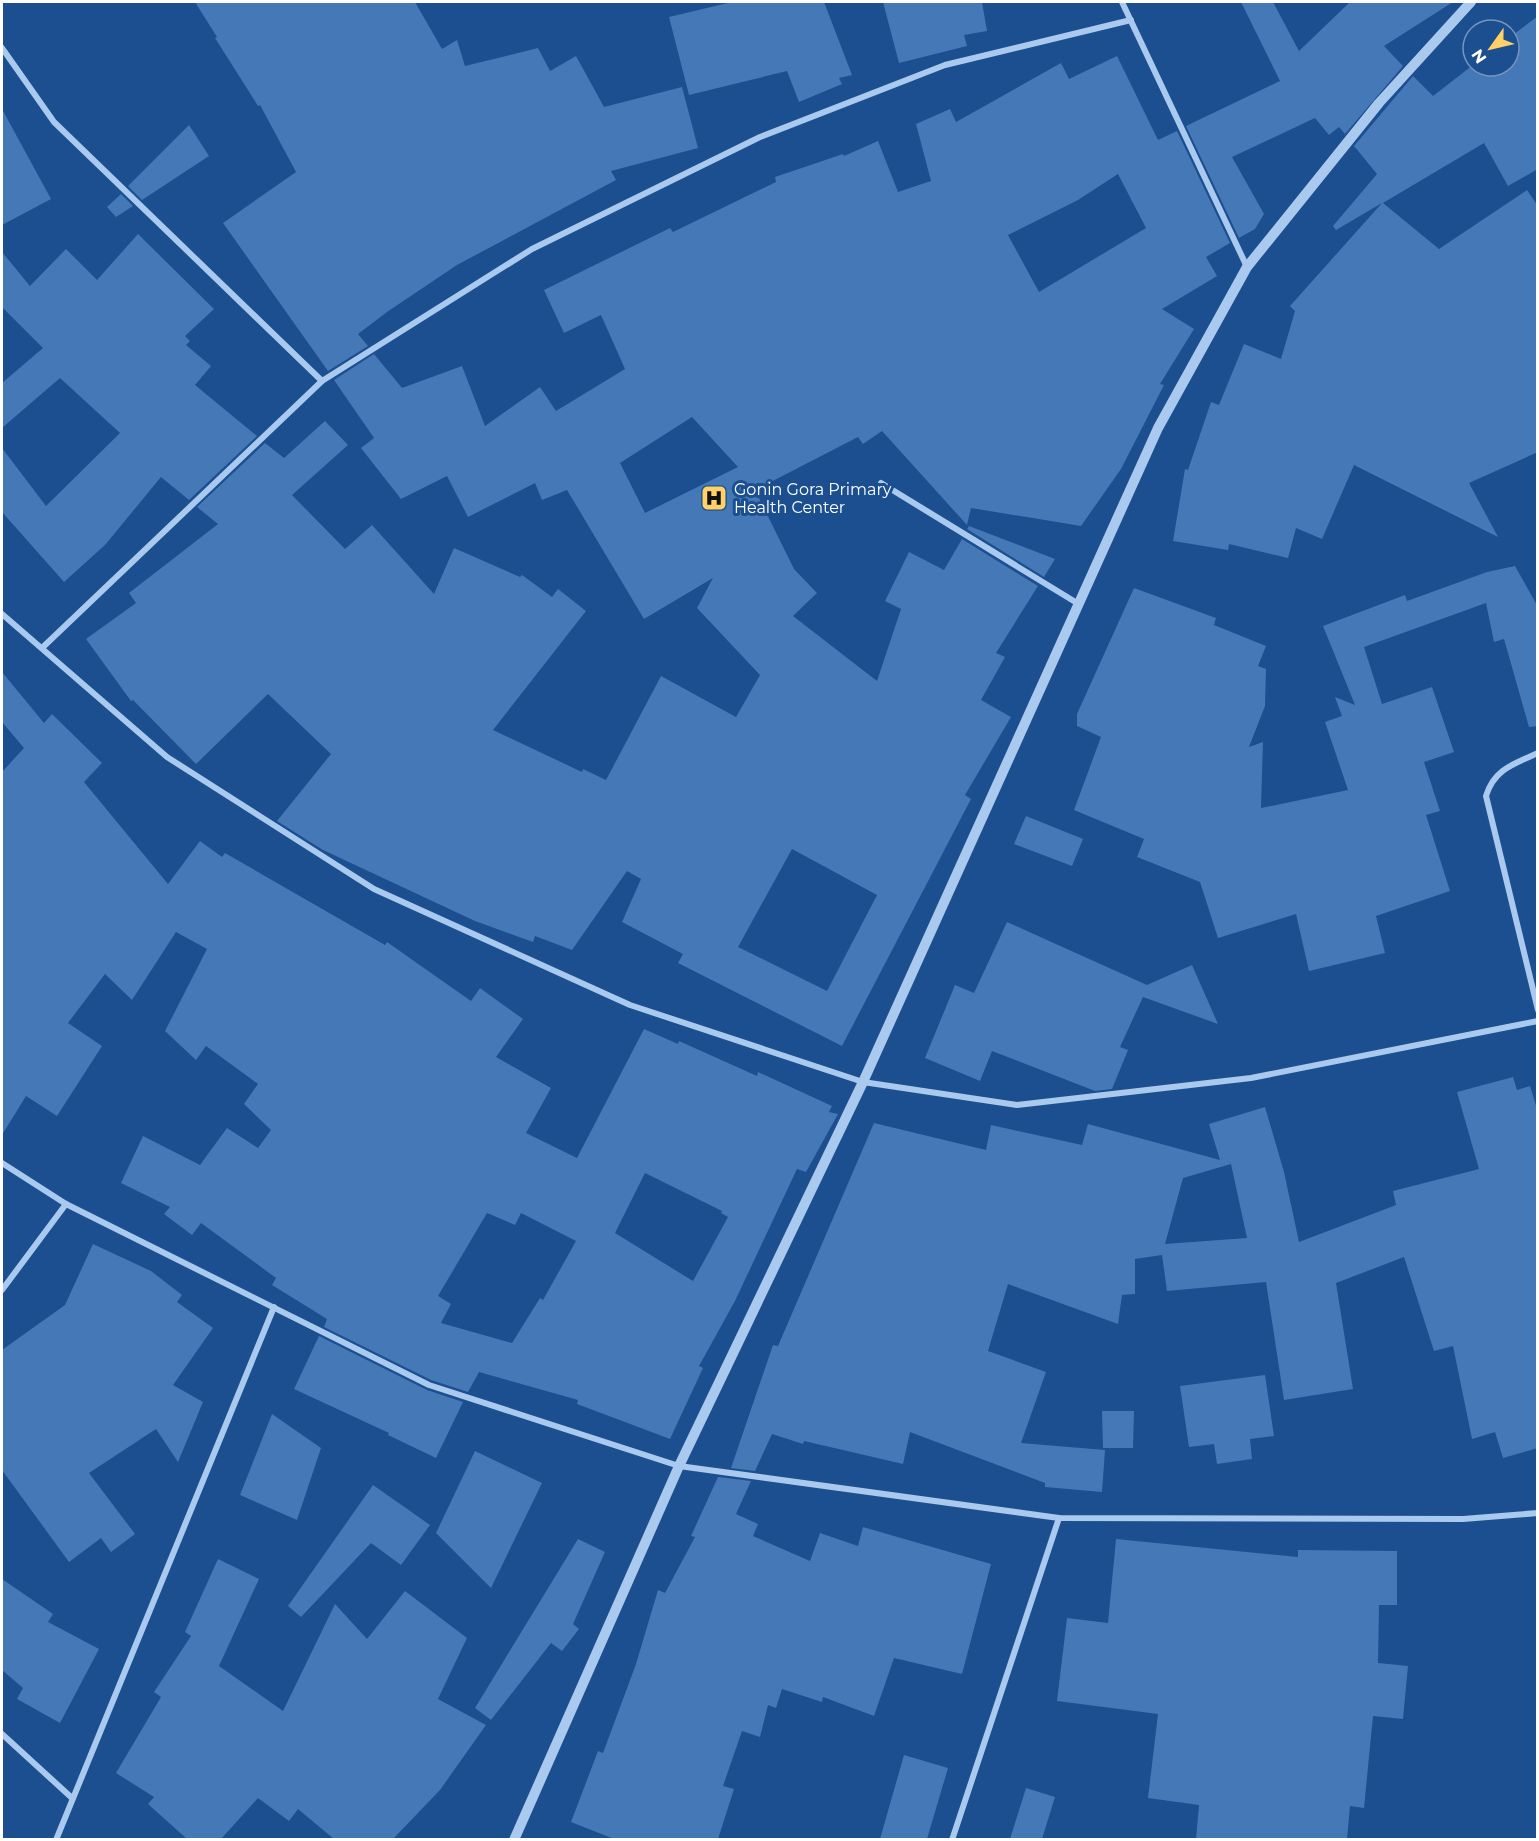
<svg xmlns="http://www.w3.org/2000/svg" width="1539" height="1841" font-family="Montserrat,sans-serif">
	<rect width="100%" height="100%" fill="#1b4f8f"/>
	<g fill="#4478b7" fill-rule="evenodd">
		<polygon points="195,2 415,2 442,49 457,40 465,66 538,48 550,71 576,56 604,107 682,87 698,148 611,171 616,180 457,265 387,312 358,334 368,346 328,371 223,223 296,172 260,105 258,106 215,38 217,37"/>
		<polygon points="732,2 824,2 852,75 839,78 842,84 799,102 787,71 689,95 669,17"/>
		<polygon points="883,2 982,2 987,31 964,35 967,46 899,63"/>
		<polygon points="1241,2 1273,2 1299,51 1350,2 1453,2 1384,46 1403,66 1345,134 1339,127 1329,135 1315,118 1232,157 1264,214 1255,229 1239,238 1186,126 1280,81"/>
		<polygon points="1538,16 1538,169 1508,186 1484,143 1383,203 1439,249 1527,190 1538,206 1538,452 1469,483 1498,537 1354,465 1322,539 1296,528 1288,558 1229,544 1228,550 1173,541 1185,469 1188,470 1211,402 1219,405 1244,344 1281,359 1295,311 1290,306 1382,203 1336,230 1333,226 1377,174 1354,146 1413,76 1433,96 1473,65 1509,66 1509,38"/>
		<path d="M1117 56 1158 140 1177 131 1230 243 1206 257 1217 276 1162 309 1194 329 1160 384 1164 385 1121 469 1081 526 971 508 967 525 882 431 863 444 858 437 755 490 794 569 817 593 793 616 877 681 901 609 885 601 909 552 944 570 962 539 1038 586 996 653 1005 657 981 700 1011 717 965 795 971 799 842 1046 678 963 683 954 622 922 641 879 627 871 572 950 535 936 533 942 475 921 323 850 277 821 331 754 268 694 196 764 133 700 131 701 86 639 136 603 129 593 218 524 197 507 265 443 284 458 325 421 348 445 292 495 345 549 372 525 434 594 454 548 520 577 522 575 552 597 558 589 586 611 493 730 582 772 583 769 606 780 661 676 736 717 760 675 697 608 713 578 644 619 567 490 542 500 535 483 468 517 447 476 401 499 361 448 374 438 334 380 374 354 402 388 462 366 485 426 540 387 556 411 625 369 601 315 564 333 544 290 670 228 673 232 776 182 775 177 843 154 844 156 878 141 898 192 931 181 916 124 950 109 956 122 1061 63 1069 79ZM1118 174 1146 228 1039 292 1008 235 1078 200ZM692 417 738 467 645 513 620 463ZM792 849 877 895 827 991 738 947Z"/>
		<polygon points="2,109 51,199 2,225"/>
		<polygon points="189,125 209,156 142,200 128,186"/>
		<polygon points="121,194 133,206 116,217 107,207"/>
		<polygon points="138,234 214,309 185,336 190,341 186,345 211,366 195,385 257,436 189,500 161,477 105,545 64,582 2,512 2,448 46,506 120,433 60,378 2,428 2,383 43,348 2,307 2,252 30,286 66,249 97,280"/>
		<polygon points="969,526 1055,559 1044,577 967,529"/>
		<polygon points="1515,566 1538,607 1538,726 1529,727 1504,639 1494,642 1486,603 1364,647 1382,704 1432,687 1454,752 1424,762 1440,811 1426,815 1450,891 1376,916 1385,953 1309,971 1296,914 1218,938 1200,882 1137,857 1144,839 1074,810 1101,737 1077,726 1077,714 1134,588 1216,618 1214,625 1266,646 1258,666 1266,669 1265,706 1249,747 1263,742 1261,808 1348,790 1325,722 1342,716 1335,697 1355,705 1323,626 1405,595 1407,601 1487,572"/>
		<path d="M2 672 44 723 52 714 102 763 84 782 168 884 200 841 222 857 225 853 385 945 387 942 471 1001 480 988 523 1019 496 1057 551 1088 526 1133 577 1158 644 1029 678 1044 679 1041 757 1076 758 1072 832 1106 829 1112 838 1114 806 1172 797 1169 735 1301 699 1366 703 1368 670 1439 577 1404 578 1400 479 1372 468 1392 431 1380 324 1327 327 1319 272 1285 276 1278 201 1223 192 1235 164 1214 170 1207 121 1183 143 1136 200 1165 227 1128 258 1148 271 1130 244 1104 258 1084 206 1046 196 1060 165 1031 207 949 176 932 132 1000 105 974 68 1023 102 1046 57 1116 26 1096 2 1135V772L24 748 2 722ZM645 1173 722 1211 721 1213 728 1217 693 1281 615 1233ZM487 1213 515 1225 521 1213 576 1241 543 1300 540 1298 512 1343 441 1323 451 1304 438 1296Z"/>
		<polygon points="1026,816 1083,839 1072,866 1014,844"/>
		<polygon points="1007,922 1147,985 1192,965 1218,1024 1143,997 1120,1047 1128,1050 1112,1089 1095,1091 992,1051 980,1081 925,1058 955,985 974,993"/>
		<path d="M1513 1077 1517 1090 1530 1086 1538 1112V1448L1503 1458 1495 1432 1472 1439 1453 1346 1434 1351 1404 1257 1336 1283 1353 1389 1284 1400 1266 1282 1167 1291 1162 1255 1135 1259V1294L1122 1295 1118 1324 1008 1284 988 1351 1046 1372 1021 1443 1105 1450 1102 1492 1045 1487V1483L910 1432 903 1464 804 1441 803 1444 772 1434 755 1471 731 1468 773 1345 778 1346 874 1123 986 1150 991 1125 1082 1145 1088 1124 1220 1160 1209 1124 1265 1107 1284 1172 1299 1242 1396 1205 1393 1191 1479 1169 1457 1092ZM1231 1164 1247 1238 1165 1244 1183 1178Z"/>
		<polygon points="93,1244 151,1271 182,1295 177,1302 213,1328 173,1385 203,1402 178,1462 156,1429 89,1473 135,1534 111,1552 101,1538 69,1562 2,1470 2,1350 65,1305"/>
		<polygon points="319,1336 427,1390 463,1402 436,1458 388,1435 389,1433 294,1389"/>
		<polygon points="1265,1375 1274,1436 1250,1439 1252,1459 1217,1464 1214,1444 1189,1447 1180,1386"/>
		<polygon points="1102,1411 1134,1411 1133,1448 1103,1448"/>
		<polygon points="272,1414 321,1448 297,1520 240,1495"/>
		<polygon points="475,1451 542,1483 491,1588 436,1533"/>
		<polygon points="718,1477 751,1481 736,1514 758,1524 753,1536 810,1561 820,1533 858,1546 863,1527 991,1564 962,1674 894,1658 874,1716 823,1697 822,1702 782,1689 776,1708 768,1705 760,1737 742,1731 723,1786 734,1789 718,1839 614,1839 571,1822 598,1751 603,1753 636,1664 658,1590 665,1593 695,1537 691,1536"/>
		<polygon points="373,1485 430,1525 401,1565 371,1543 301,1617 288,1606"/>
		<polygon points="578,1539 605,1552 573,1624 579,1629 562,1651 551,1643 491,1720 475,1708"/>
		<polygon points="1116,1539 1298,1557 1298,1550 1397,1551 1397,1605 1379,1605 1378,1663 1408,1666 1403,1719 1373,1716 1364,1808 1350,1806 1347,1839 1196,1839 1199,1805 1148,1798 1158,1714 1057,1701 1067,1618 1108,1623"/>
		<polygon points="218,1559 259,1579 219,1666 283,1711 335,1604 367,1639 405,1591 467,1638 438,1699 486,1725 440,1790 393,1839 334,1839 298,1809 289,1821 258,1798 221,1839 187,1839 148,1804 154,1797 116,1773 161,1697 154,1692 191,1636 185,1632"/>
		<polygon points="2,1579 53,1614 48,1622 99,1649 60,1723 17,1699 23,1688 2,1670"/>
		<polygon points="904,1755 948,1768 927,1839 880,1839"/>
		<polygon points="1026,1788 1055,1797 1042,1839 1010,1839"/>
	</g>
	<g fill="none" stroke-linecap="round" stroke-linejoin="round">
		<g stroke="#a9c9ee" stroke-width="6">
			<polyline points="1122,2 1247,267"/>
			<polyline points="2,48 54,122 322,381"/>
			<polyline points="881,483 1077,603"/>
			<polyline points="2,614 167,757 374,889 630,1005 863,1082 1017,1105 1251,1078 1538,1021"/>
			<polyline points="42,648 322,381 532,249 760,137 945,65 1131,20"/>
			<path d="M1538 753C1514 764 1494 769 1486 796L1538 1010"/>
			<polyline points="2,1163 66,1204 429,1385 679,1466 1059,1518 1463,1519 1538,1513"/>
			<polyline points="2,1290 66,1204"/>
			<polyline points="2,1734 72,1798"/>
			<polyline points="56,1840 274,1307"/>
			<polyline points="952,1840 1059,1518"/>
		</g>
		<polyline stroke="#a9c9ee" stroke-width="10" points="514,1840 679,1466 863,1082 1158,428 1247,267 1379,103 1471,2"/>
	</g>
	<defs>
		<g id="hospital-square" transform="scale(1.35)"><rect x="-9" y="-9" width="18" height="18" rx="4" fill="#ffd166" stroke="#1b4f8f"/><path d="M-5-5h3v3.5h4V-5h3V5h-3V1.5h-4V5h-3Z" fill="#111"/></g>
	</defs>
	<g fill-rule="evenodd">
		<use href="#hospital-square" x="714" y="498"/>
	</g>
	<g text-anchor="middle" stroke-width="6" stroke-linejoin="round" paint-order="stroke">
		<g font-size="16" fill="#fff" stroke="#1b4f8f" text-anchor="start">
			<text x="734" y="495">Gonin Gora Primary<tspan x="734" dy="18">Health Center</tspan></text>
		</g>
	</g>
	<rect width="1539" height="1841" fill="none" stroke="#ffffff" stroke-width="6"/>
	<g transform="translate(1491 48) rotate(236)"><circle r="28" fill="#1b4f8f" stroke="#7695bc" stroke-width="1.5"/>
	<path d="M0-4.5L10 22L0 15L-10 22Z" fill="#ffd166"/>
	<text y="-9" font-size="16" font-weight="bold" text-anchor="middle" fill="#ffffff">N</text>
	</g>
</svg>
